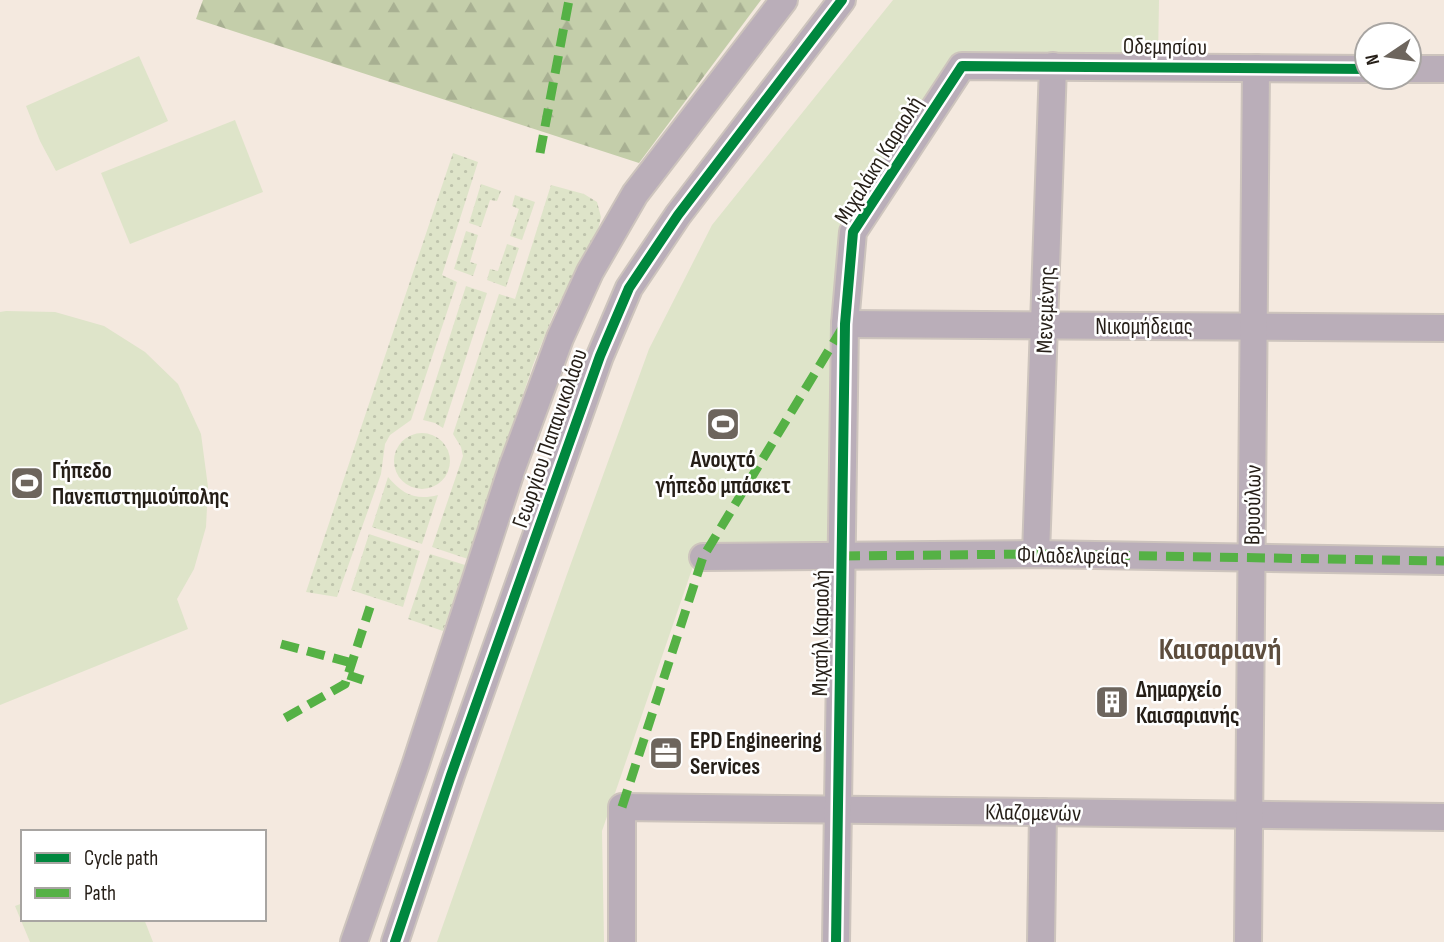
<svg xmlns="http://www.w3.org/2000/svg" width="1444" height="942" font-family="'Sofia Sans Condensed',sans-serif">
	<defs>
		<pattern id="grass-dots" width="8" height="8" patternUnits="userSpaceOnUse" patternTransform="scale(1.75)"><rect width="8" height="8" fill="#dee4c9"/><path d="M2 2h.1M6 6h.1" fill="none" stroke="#bec3ac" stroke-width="1.8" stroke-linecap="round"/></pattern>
		<pattern id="forest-firs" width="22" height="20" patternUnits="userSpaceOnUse" patternTransform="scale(1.75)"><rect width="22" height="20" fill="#c4ceaa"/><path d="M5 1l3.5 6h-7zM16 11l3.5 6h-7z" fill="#a8b092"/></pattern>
	</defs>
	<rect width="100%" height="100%" fill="#f4e9df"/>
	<g fill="url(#grass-dots)">
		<polygon points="453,153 478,162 442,275 457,282 411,420 390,435 385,444 381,474 337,597 306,592"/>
		<polygon points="481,184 501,191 497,201 490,200 481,227 469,223"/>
		<polygon points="551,185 584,194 597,202 601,217 598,230 554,313 533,365 468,559 432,547 463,456 461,447 453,434 499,294 515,299"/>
		<polygon points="515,195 535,202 522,240 510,236 519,209 512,206"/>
		<polygon points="466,231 478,235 470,262 477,264 473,276 454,269"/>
		<polygon points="507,244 519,248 506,287 487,280 490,269 498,271"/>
		<polygon points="466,286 487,293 443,428 435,423 423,420"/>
		<circle cx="422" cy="461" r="28"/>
		<path d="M388 477C402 494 416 501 438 495L422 544 372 527Z"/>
		<polygon points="369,534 420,551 403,607 351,590"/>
		<polygon points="430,554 465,565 443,631 408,619"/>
	</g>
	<polygon fill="url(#forest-firs)" points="203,0 761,0 639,163 196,19"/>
	<g fill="#dee4c9">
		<polygon points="893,0 1159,0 1158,59 957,52 843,228 831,542 701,543 602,831 604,942 437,942 566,577 649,349 712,225"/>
		<polygon points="139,56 168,121 56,171 40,141 26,106"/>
		<polygon points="235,120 263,192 130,244 101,173"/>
		<polygon points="6,311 55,312 104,326 145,352 178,384 201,434 208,487 206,527 194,569 177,599 188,629 0,705 0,312"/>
		<polygon points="23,903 23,919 144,919 153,942 30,942 15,906"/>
	</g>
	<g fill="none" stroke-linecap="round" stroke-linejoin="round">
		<g stroke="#cdc4bd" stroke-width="30">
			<g id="minor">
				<polyline points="1409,69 1444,69"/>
				<polyline points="845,324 1444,328"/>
				<polyline points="1036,554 1053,66"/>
				<polyline points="703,557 1036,554 1444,561"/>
				<polyline points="354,942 416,763 512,468 560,338 590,272 635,194 784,0"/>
				<polyline points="395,942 451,775 600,356 629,288 678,215 842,0"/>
				<polyline points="622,942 622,807 1444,817"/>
				<polyline points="836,942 845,324 853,232 962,66 1367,69"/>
				<polyline points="1041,942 1043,812"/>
				<polyline points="1248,942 1256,68"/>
			</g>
		</g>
		<use href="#minor" stroke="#baaeb9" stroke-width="26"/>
		<g stroke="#55b145" stroke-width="9" stroke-dasharray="18 9" stroke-linecap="butt">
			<polyline points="540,153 569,0"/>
			<polyline points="842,556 1036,554 1444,561"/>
			<polyline points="281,644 352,663"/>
			<polyline points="348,675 363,680"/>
			<polyline points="285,718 345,684 370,607"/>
			<polyline points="622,807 703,557 843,327"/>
		</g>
		<g stroke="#fff" stroke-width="15">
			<g id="cycleway">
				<polyline points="395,942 451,775 600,356 629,288 678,215 842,0"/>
				<polyline points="836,942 845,324 853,232 962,66 1367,69"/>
			</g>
		</g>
		<use href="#cycleway" stroke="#00873e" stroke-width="10"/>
	</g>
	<defs>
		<g id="stadium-square" transform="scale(1.75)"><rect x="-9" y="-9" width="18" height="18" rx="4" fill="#6d655d" stroke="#fff"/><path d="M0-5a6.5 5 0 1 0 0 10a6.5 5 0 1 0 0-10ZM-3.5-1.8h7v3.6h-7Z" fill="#fff"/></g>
		<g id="building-square" transform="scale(1.75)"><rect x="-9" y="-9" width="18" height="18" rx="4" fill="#6d655d" stroke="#fff"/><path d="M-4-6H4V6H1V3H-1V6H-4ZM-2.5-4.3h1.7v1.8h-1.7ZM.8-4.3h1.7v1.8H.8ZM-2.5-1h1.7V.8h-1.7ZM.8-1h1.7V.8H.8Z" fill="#fff"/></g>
		<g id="office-square" transform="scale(1.75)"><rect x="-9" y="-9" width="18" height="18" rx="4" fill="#6d655d" stroke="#fff"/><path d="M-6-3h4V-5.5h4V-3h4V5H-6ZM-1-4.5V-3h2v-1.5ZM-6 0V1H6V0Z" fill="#fff"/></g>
	</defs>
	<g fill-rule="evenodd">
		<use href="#stadium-square" x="723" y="424"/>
		<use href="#stadium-square" x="27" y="483"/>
		<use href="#building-square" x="1112" y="702"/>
		<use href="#office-square" x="666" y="753"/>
	</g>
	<g text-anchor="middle" stroke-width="5" stroke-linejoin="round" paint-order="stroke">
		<g font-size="23" fill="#251e17" stroke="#fff">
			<text transform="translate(1165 46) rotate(1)" y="8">Οδεμησίου</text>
			<text transform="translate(878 160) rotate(-58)" y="8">Μιχαλάκη Καραολή</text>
			<text transform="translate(1045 310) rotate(-88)" y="8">Μενεμένης</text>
			<text x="1144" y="334">Νικομήδειας</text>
			<text transform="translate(549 438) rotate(-71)" y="8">Γεωργίου Παπανικολάου</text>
			<text transform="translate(1252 505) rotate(-89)" y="8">Βρυούλων</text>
			<text transform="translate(1073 555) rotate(1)" y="8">Φιλαδελφείας</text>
			<text transform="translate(820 633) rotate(-89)" y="8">Μιχαήλ Καραολή</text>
			<text transform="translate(1033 812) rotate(1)" y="8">Κλαζομενών</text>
		</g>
		<g font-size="23" font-weight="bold" fill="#251e17" stroke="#fff" text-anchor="start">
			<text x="723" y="467" text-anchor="middle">Ανοιχτό<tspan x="723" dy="26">γήπεδο μπάσκετ</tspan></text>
			<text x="52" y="478">Γήπεδο<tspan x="52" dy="26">Πανεπιστημιούπολης</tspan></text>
			<text x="1136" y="697">Δημαρχείο<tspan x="1136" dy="26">Καισαριανής</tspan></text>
			<text x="690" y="748">EPD Engineering<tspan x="690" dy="26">Services</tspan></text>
		</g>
		<g font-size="30" font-weight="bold" fill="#5d4d3d" stroke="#fff">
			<text x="1220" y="659">Καισαριανή</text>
		</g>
	</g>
	<rect x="21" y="830" width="245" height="91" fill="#ffffff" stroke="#a8a5a2" stroke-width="2"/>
	<rect x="35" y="853" width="35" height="10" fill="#00873e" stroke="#a8a5a2" stroke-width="2"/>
	<text x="84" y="865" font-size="21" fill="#251e17">Cycle path</text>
	<rect x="35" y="888" width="35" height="10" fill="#55b145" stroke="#a8a5a2" stroke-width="2"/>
	<text x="84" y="900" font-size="21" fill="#251e17">Path</text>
	<g transform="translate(1388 56) rotate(257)"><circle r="33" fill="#ffffff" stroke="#a8a5a2" stroke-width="2"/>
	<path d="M0-5L12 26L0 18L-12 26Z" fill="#6d655d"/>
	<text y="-10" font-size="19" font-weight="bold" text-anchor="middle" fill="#251e17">N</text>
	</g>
</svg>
